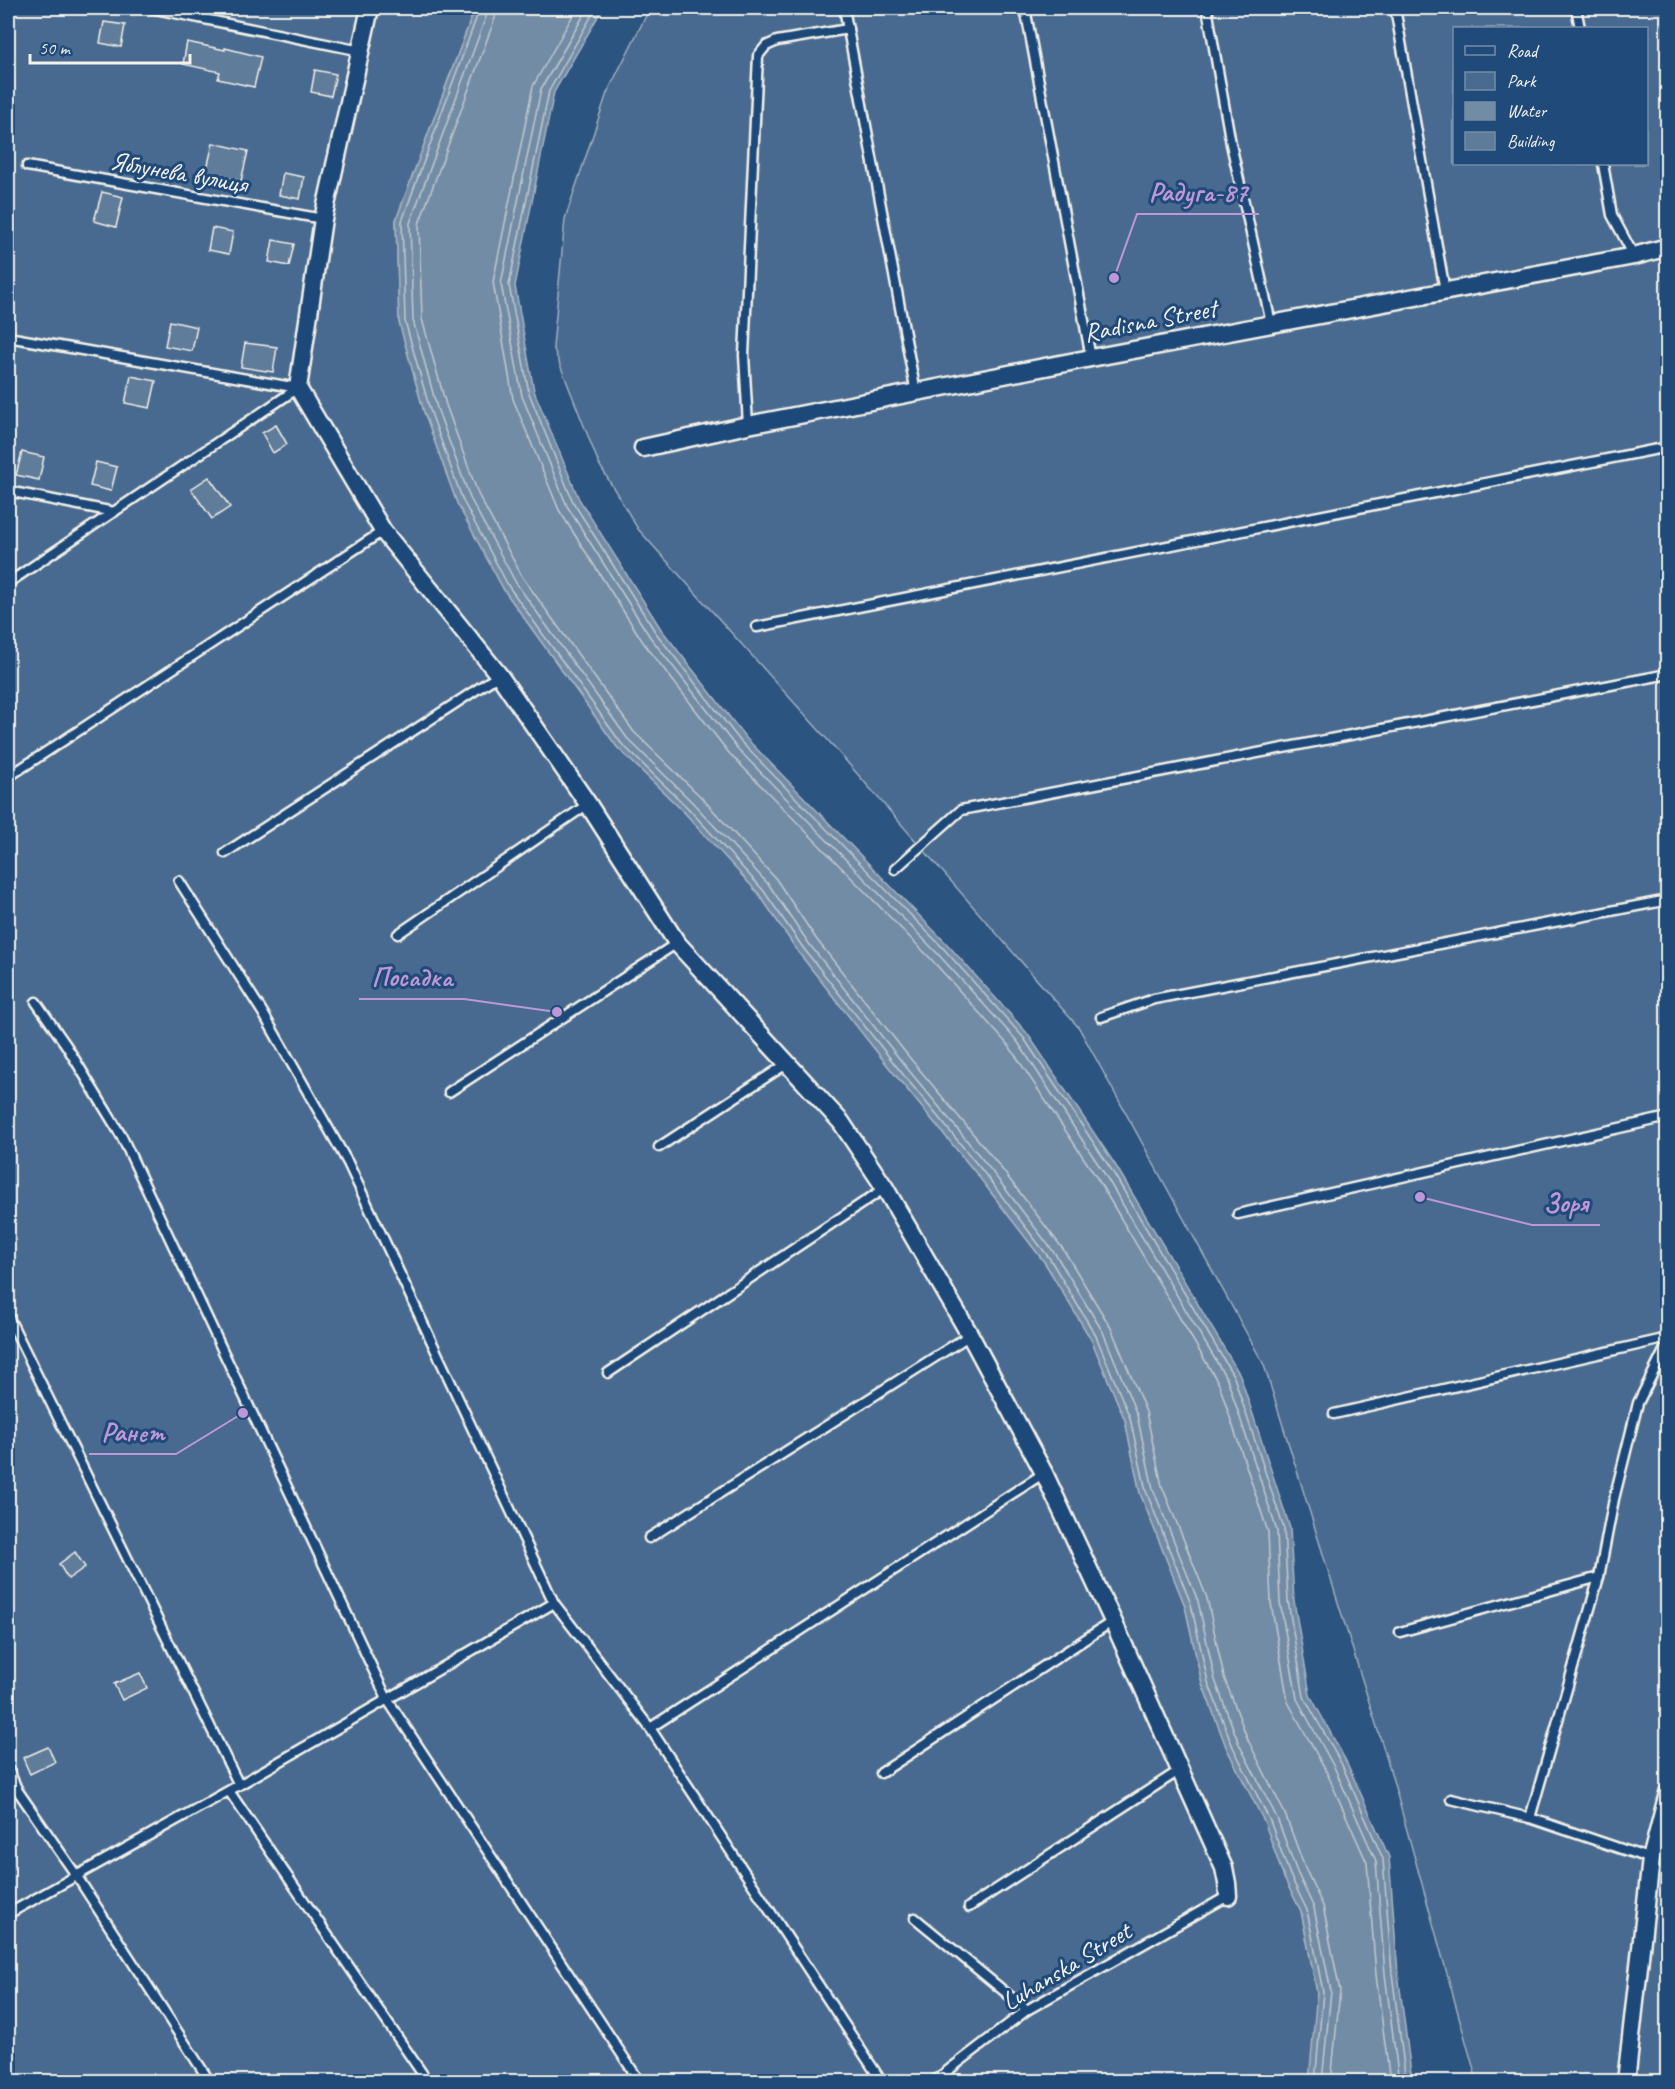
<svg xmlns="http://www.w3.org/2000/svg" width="1675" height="2089" font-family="Caveat,sans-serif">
	<rect width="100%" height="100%" fill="#2c5481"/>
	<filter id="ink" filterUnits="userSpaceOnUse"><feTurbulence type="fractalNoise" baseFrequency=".0167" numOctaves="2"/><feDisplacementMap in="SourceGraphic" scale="12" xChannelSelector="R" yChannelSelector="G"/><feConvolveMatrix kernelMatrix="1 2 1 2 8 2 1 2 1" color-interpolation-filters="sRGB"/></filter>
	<g filter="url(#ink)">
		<g fill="#496b90" stroke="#9eaebc" stroke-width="1.5" fill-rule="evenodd">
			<polygon points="8,8 475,8 396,220 399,322 424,412 457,503 504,590 617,747 684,812 759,894 799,953 892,1071 976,1173 1045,1263 1091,1339 1125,1420 1140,1493 1185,1606 1202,1683 1227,1749 1265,1823 1284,1878 1301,1911 1317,1992 1313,2081 8,2082"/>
			<path d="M650 8H1667V2081H1477L1389 1766 1264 1365 1079 1028 826 738 638 529 599 464 553 347 565 219 607 93ZM1454 28H1646V164H1454Z"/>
		</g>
		<polygon fill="#738ca6" stroke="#a7b4c0" stroke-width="1.5" points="475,8 603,8 554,92 515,286 534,391 579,499 661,629 746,738 947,944 1027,1033 1116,1166 1240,1375 1290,1528 1294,1601 1310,1695 1347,1763 1389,1857 1398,1973 1412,2081 1309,2081 1317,1992 1301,1911 1284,1878 1265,1823 1227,1749 1202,1683 1185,1606 1140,1493 1125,1420 1091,1339 1045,1263 976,1173 892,1071 799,953 759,894 684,812 617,747 504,590 457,503 424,412 399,322 396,220"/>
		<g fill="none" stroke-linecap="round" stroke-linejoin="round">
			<g stroke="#c0c9ce" stroke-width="1.5">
				<polyline points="480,8 402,221 405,321 430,410 463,501 509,587 621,743 688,808 763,890 804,949 897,1067 981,1169 1050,1259 1096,1336 1130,1418 1146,1491 1191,1604 1208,1682 1233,1747 1270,1821 1290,1875 1307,1910 1323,1992 1315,2082"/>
				<polyline points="488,8 487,14 410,223 413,320 437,408 470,498 516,583 627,738 693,803 769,885 810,945 902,1062 987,1165 1056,1255 1103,1332 1137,1415 1153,1489 1198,1601 1215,1680 1239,1744 1277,1818 1297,1872 1314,1908 1331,1991 1322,2082"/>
				<polyline points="497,8 495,18 419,224 422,319 446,405 478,494 523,578 634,732 700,796 776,879 817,940 909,1057 994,1159 1063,1249 1111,1328 1146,1412 1162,1486 1207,1598 1224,1677 1248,1740 1285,1814 1305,1868 1323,1906 1340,1991 1331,2082"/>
				<polyline points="577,8 533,86 493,282 513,399 559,510 643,642 729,753 931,959 1009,1046 1097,1178 1219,1384 1268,1532 1271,1603 1288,1702 1327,1773 1367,1863 1376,1975 1390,2082"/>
				<polyline points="588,8 541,89 501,284 522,396 567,506 650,637 736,747 937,953 1017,1041 1104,1173 1228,1381 1277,1531 1280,1602 1297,1699 1335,1769 1376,1861 1385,1974 1399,2082"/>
				<polyline points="596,8 549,91 509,285 529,393 573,502 656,633 741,742 943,948 1023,1037 1111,1169 1234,1377 1284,1529 1288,1601 1304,1697 1342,1765 1383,1859 1392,1973 1406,2082"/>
			</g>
		</g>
		<g fill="#5e7b9a" stroke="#f4f1e8" stroke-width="1.5">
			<polygon points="104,22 125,25 121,47 100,43"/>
			<polygon points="187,42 225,50 225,48 261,57 254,87 218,79 220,72 183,64"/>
			<polygon points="315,70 336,74 331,96 311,92"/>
			<polygon points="213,143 248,151 241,181 206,173"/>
			<polygon points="283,173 304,177 300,199 279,195"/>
			<polygon points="102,192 123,197 116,227 94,221"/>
			<polygon points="212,228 233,232 229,254 208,250"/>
			<polygon points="273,240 294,244 289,266 269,262"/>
			<polygon points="170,321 197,327 192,351 165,346"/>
			<polygon points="245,343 277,347 273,372 241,367"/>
			<polygon points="131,376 156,381 150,408 125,403"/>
			<polygon points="276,425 287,444 273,453 262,433"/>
			<polygon points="22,452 44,457 39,480 16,475"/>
			<polygon points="96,462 117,467 111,491 90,486"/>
			<polygon points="209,477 230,507 212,519 191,489"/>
			<polygon points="75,1552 85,1567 68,1579 59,1564"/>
			<polygon points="140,1673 147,1688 122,1700 114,1684"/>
			<polygon points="48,1747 55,1762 30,1774 23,1758"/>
		</g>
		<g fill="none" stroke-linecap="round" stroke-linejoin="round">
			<g stroke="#f4f1e8" stroke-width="13">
				<g id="lane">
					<polyline points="150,8 361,51"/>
					<polyline points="844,8 916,393"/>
					<polyline points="1025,8 1091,358"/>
					<polyline points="1207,8 1231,144 1271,323"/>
					<polyline points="1395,8 1445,291"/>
					<polyline points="1576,8 1580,28"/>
					<polyline points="1603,164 1612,215 1634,256"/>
					<polyline points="27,166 323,219"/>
					<polyline points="8,337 298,388"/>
					<polyline points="748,425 744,355 758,56 766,46 777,41 848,29"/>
					<polyline points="8,491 114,512"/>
					<polyline points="8,583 298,388"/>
					<polyline points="757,627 1668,447"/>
					<polyline points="8,777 383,531"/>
					<polyline points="225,853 499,675"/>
					<polyline points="895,869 961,810 1668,674"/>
					<polyline points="179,881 263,1013 348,1163 554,1603 650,1728 882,2082"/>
					<polyline points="398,934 588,804"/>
					<polyline points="36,1002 66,1045 122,1137 387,1699 640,2082"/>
					<polyline points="1101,1017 1154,999 1668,900"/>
					<polyline points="449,1092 677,943"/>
					<polyline points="659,1147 788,1063"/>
					<polyline points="1238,1214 1668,1117"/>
					<polyline points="8,1316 239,1785"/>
					<polyline points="608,1373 885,1188"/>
					<polyline points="1334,1414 1668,1338"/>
					<polyline points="649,1538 970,1335"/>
					<polyline points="1400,1632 1599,1577"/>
					<polyline points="650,1728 1044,1473"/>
					<polyline points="8,1769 18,1791 76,1875 210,2082"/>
					<polyline points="881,1773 1113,1621"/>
					<polyline points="229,1791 428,2082"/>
					<polyline points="1451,1799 1530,1818 1651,1859"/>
					<polyline points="1530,1818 1599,1577 1614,1499 1638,1403 1668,1343"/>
					<polyline points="969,1907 1180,1770"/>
					<polyline points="8,1914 239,1785 554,1603"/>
					<polyline points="915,1918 1027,2010"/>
					<polyline points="933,2082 1027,2010 1228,1896"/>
				</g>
			</g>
			<g stroke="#f4f1e8" stroke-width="21">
				<g id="street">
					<polyline points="370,8 323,219 298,388 383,531 499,675 588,804 677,943 841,1122 885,1188 970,1335 1044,1473 1113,1621 1224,1868 1227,1883 1228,1896"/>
					<polyline points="643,448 748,425 1091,358 1634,256 1668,247"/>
					<polyline points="1626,2082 1651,1859 1668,1793"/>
				</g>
			</g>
			<use href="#lane" stroke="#1f4a7a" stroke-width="8"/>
			<use href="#street" stroke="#1f4a7a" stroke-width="16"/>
		</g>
	</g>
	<g text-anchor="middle" stroke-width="6" stroke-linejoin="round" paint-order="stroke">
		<g font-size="26" fill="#f4f1e8" stroke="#1f4a7a">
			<text transform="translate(179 172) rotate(10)" y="9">Яблунева вулиця</text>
			<text transform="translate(1150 320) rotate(-11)" y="9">Radisna Street</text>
			<text transform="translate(1066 1966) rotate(-31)" y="9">Luhanska Street</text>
		</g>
	</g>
	<path fill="none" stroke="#be98d6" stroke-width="2" d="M1114 278L1137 214H1259M557 1012L464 999H359M1420 1197L1532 1225H1600M243 1413L176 1454H89"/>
	<g fill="#be98d6" stroke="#1f4a7a" stroke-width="2">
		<circle cx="1114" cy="278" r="6"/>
		<circle cx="557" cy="1012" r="6"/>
		<circle cx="1420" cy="1197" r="6"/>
		<circle cx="243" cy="1413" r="6"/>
	</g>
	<g font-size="27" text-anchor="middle" font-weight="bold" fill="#be98d6" stroke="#1f4a7a" stroke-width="6" stroke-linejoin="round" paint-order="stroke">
		<text x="1198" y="201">Радуга-87</text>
		<text x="412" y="986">Посадка</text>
		<text x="1566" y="1212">Зоря</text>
		<text x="133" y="1441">Ранет</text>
	</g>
	<rect width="1675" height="2089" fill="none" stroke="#1f4a7a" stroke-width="30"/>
	<rect x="15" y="15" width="1645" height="2059" fill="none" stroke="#f4f1e8" stroke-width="2" filter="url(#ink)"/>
	<rect x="1453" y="27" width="195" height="138" fill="#1f4a7a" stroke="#748da6" stroke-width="1.5"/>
	<rect x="1465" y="46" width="30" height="9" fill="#1f4a7a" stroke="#748da6" stroke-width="1.5"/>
	<text x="1507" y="57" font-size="18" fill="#f4f1e8">Road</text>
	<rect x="1465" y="72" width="30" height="18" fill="#496b90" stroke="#748da6" stroke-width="1.5"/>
	<text x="1507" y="87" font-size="18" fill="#f4f1e8">Park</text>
	<rect x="1465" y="102" width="30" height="18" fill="#738ca6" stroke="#748da6" stroke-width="1.5"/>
	<text x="1507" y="117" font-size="18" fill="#f4f1e8">Water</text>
	<rect x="1465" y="132" width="30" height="18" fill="#5e7b9a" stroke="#748da6" stroke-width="1.5"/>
	<text x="1507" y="147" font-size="18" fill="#f4f1e8">Building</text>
	<path d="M30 54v9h160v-9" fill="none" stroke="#f4f1e8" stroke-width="3"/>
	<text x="39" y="54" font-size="18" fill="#f4f1e8" stroke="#1f4a7a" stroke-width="4.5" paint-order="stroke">50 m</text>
</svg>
